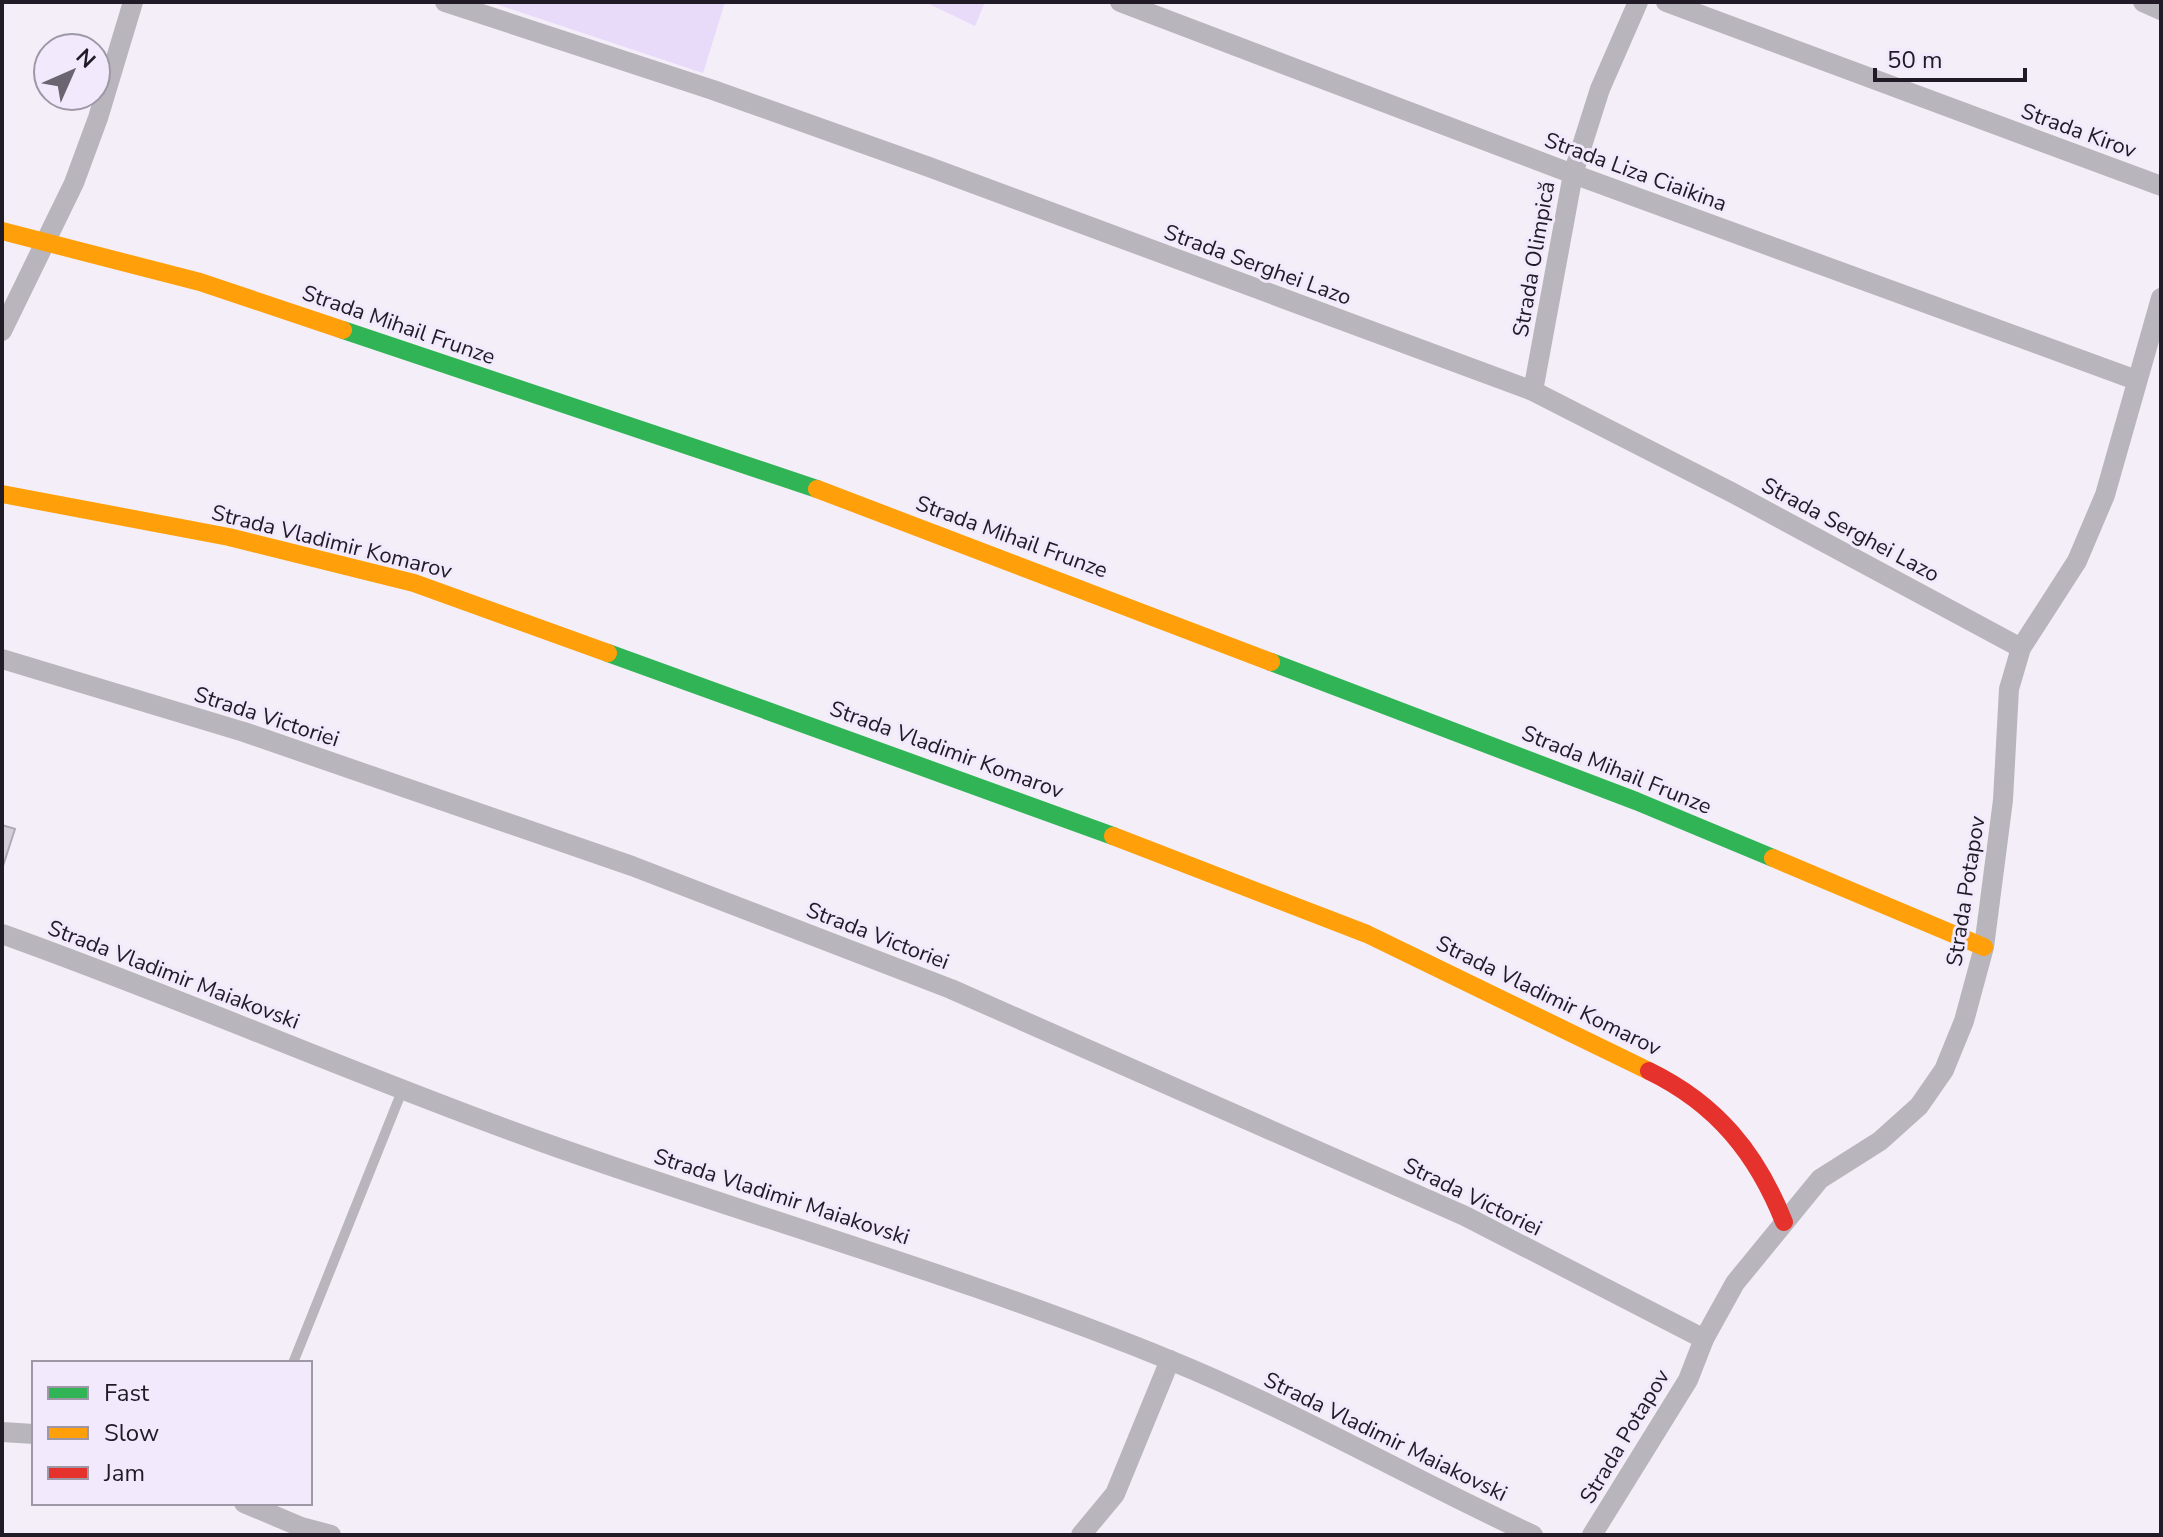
<svg xmlns="http://www.w3.org/2000/svg" width="2163" height="1537" font-family="'Nunito Sans',sans-serif">
	<rect width="100%" height="100%" fill="#f3eef8"/>
	<g fill="#e8daf9">
		<polygon points="490,2 725,2 703,73"/>
		<polygon points="925,2 985,2 975,26"/>
	</g>
	<polygon fill="#d4cfd9" stroke="#afaab4" stroke-width="2" points="2,825 15,829 2,869"/>
	<g fill="none" stroke-linecap="round" stroke-linejoin="round">
		<polyline stroke="#b8b6bc" stroke-width="10" points="293,1363 402,1091"/>
		<g stroke="#b8b6bc" stroke-width="20">
			<polyline points="445,2 713,90 929,167 1533,391 1731,492 2021,648"/>
			<polyline points="1120,2 1573,174 2136,380"/>
			<polyline points="1666,2 2161,186"/>
			<polyline points="2143,2 2161,10"/>
			<polyline points="2,331 74,183 98,118 133,2"/>
			<polyline points="1533,391 1573,174 1600,89 1638,2"/>
			<polyline points="2,659 244,732 632,866 951,989 1465,1216 1704,1339"/>
			<path d="M2 934C184 999 360 1077 542 1142 750 1216 963 1276 1167 1359 1293 1410 1410 1478 1533 1535"/>
			<polyline points="2,1432 34,1434"/>
			<polyline points="244,1503 301,1527 331,1535"/>
			<polyline points="1081,1535 1115,1494 1170,1360"/>
			<polyline points="1592,1535 1688,1380 1704,1339 1735,1283 1820,1179 1880,1141 1919,1106 1944,1070 1964,1021 1984,947 2003,800 2009,689 2021,648 2077,561 2105,495 2161,298"/>
		</g>
		<g stroke="#30b455" stroke-width="18">
			<polyline points="343,330 817,489"/>
			<polyline points="608,653 1113,836"/>
			<polyline points="1271,662 1636,801 1773,858"/>
		</g>
		<g stroke="#ff9f0a" stroke-width="18">
			<polyline points="2,231 200,282 343,330"/>
			<polyline points="817,489 1271,662"/>
			<polyline points="2,494 229,537 414,583 608,653"/>
			<polyline points="1113,836 1367,934 1649,1071"/>
			<polyline points="1773,858 1984,947"/>
		</g>
		<path stroke="#e5322d" stroke-width="18" d="M1649 1071C1717 1104 1757 1154 1784 1222"/>
	</g>
	<g text-anchor="middle" stroke-width="6" stroke-linejoin="round" paint-order="stroke">
		<g font-size="22" fill="#201b26" stroke="#f2eafc">
			<text transform="translate(2079 130) rotate(20)" y="8">Strada Kirov</text>
			<text transform="translate(1636 171) rotate(20)" y="8">Strada Liza Ciaikina</text>
			<text transform="translate(1533 259) rotate(-80)" y="8">Strada Olimpică</text>
			<text transform="translate(1258 264) rotate(20)" y="8">Strada Serghei Lazo</text>
			<text transform="translate(399 324) rotate(19)" y="8">Strada Mihail Frunze</text>
			<text transform="translate(1851 529) rotate(28)" y="8">Strada Serghei Lazo</text>
			<text transform="translate(1012 536) rotate(20)" y="8">Strada Mihail Frunze</text>
			<text transform="translate(332 541) rotate(14)" y="8">Strada Vladimir Komarov</text>
			<text transform="translate(267 716) rotate(18)" y="8">Strada Victoriei</text>
			<text transform="translate(947 749) rotate(20)" y="8">Strada Vladimir Komarov</text>
			<text transform="translate(1617 769) rotate(22)" y="8">Strada Mihail Frunze</text>
			<text transform="translate(1965 891) rotate(-81)" y="8">Strada Potapov</text>
			<text transform="translate(878 935) rotate(21)" y="8">Strada Victoriei</text>
			<text transform="translate(174 974) rotate(21)" y="8">Strada Vladimir Maiakovski</text>
			<text transform="translate(1549 995) rotate(26)" y="8">Strada Vladimir Komarov</text>
			<text transform="translate(782 1196) rotate(18)" y="8">Strada Vladimir Maiakovski</text>
			<text transform="translate(1473 1196) rotate(26)" y="8">Strada Victoriei</text>
			<text transform="translate(1386 1436) rotate(26)" y="8">Strada Vladimir Maiakovski</text>
			<text transform="translate(1624 1436) rotate(-59)" y="8">Strada Potapov</text>
		</g>
	</g>
	<rect width="2163" height="1537" fill="none" stroke="#201b26" stroke-width="8"/>
	<rect x="32" y="1361" width="280" height="144" fill="#f2eafc" stroke="#9e97a6" stroke-width="2"/>
	<rect x="48" y="1387" width="40" height="12" fill="#30b455" stroke="#9e97a6" stroke-width="2"/>
	<text x="104" y="1401" font-size="24" fill="#201b26">Fast</text>
	<rect x="48" y="1427" width="40" height="12" fill="#ff9f0a" stroke="#9e97a6" stroke-width="2"/>
	<text x="104" y="1441" font-size="24" fill="#201b26">Slow</text>
	<rect x="48" y="1467" width="40" height="12" fill="#e5322d" stroke="#9e97a6" stroke-width="2"/>
	<text x="104" y="1481" font-size="24" fill="#201b26">Jam</text>
	<g transform="translate(72 72) rotate(45)"><circle r="38" fill="#f2eafc" stroke="#9e97a6" stroke-width="2"/>
	<path d="M0-6L14 30L0 20L-14 30Z" fill="#6a6570"/>
	<text y="-12" font-size="22" font-weight="bold" text-anchor="middle" fill="#201b26">N</text>
	</g>
	<path d="M1875 68v12h150v-12" fill="none" stroke="#201b26" stroke-width="4"/>
	<text x="1887" y="68" font-size="24" fill="#201b26" stroke="#f2eafc" stroke-width="6" paint-order="stroke">50 m</text>
</svg>
